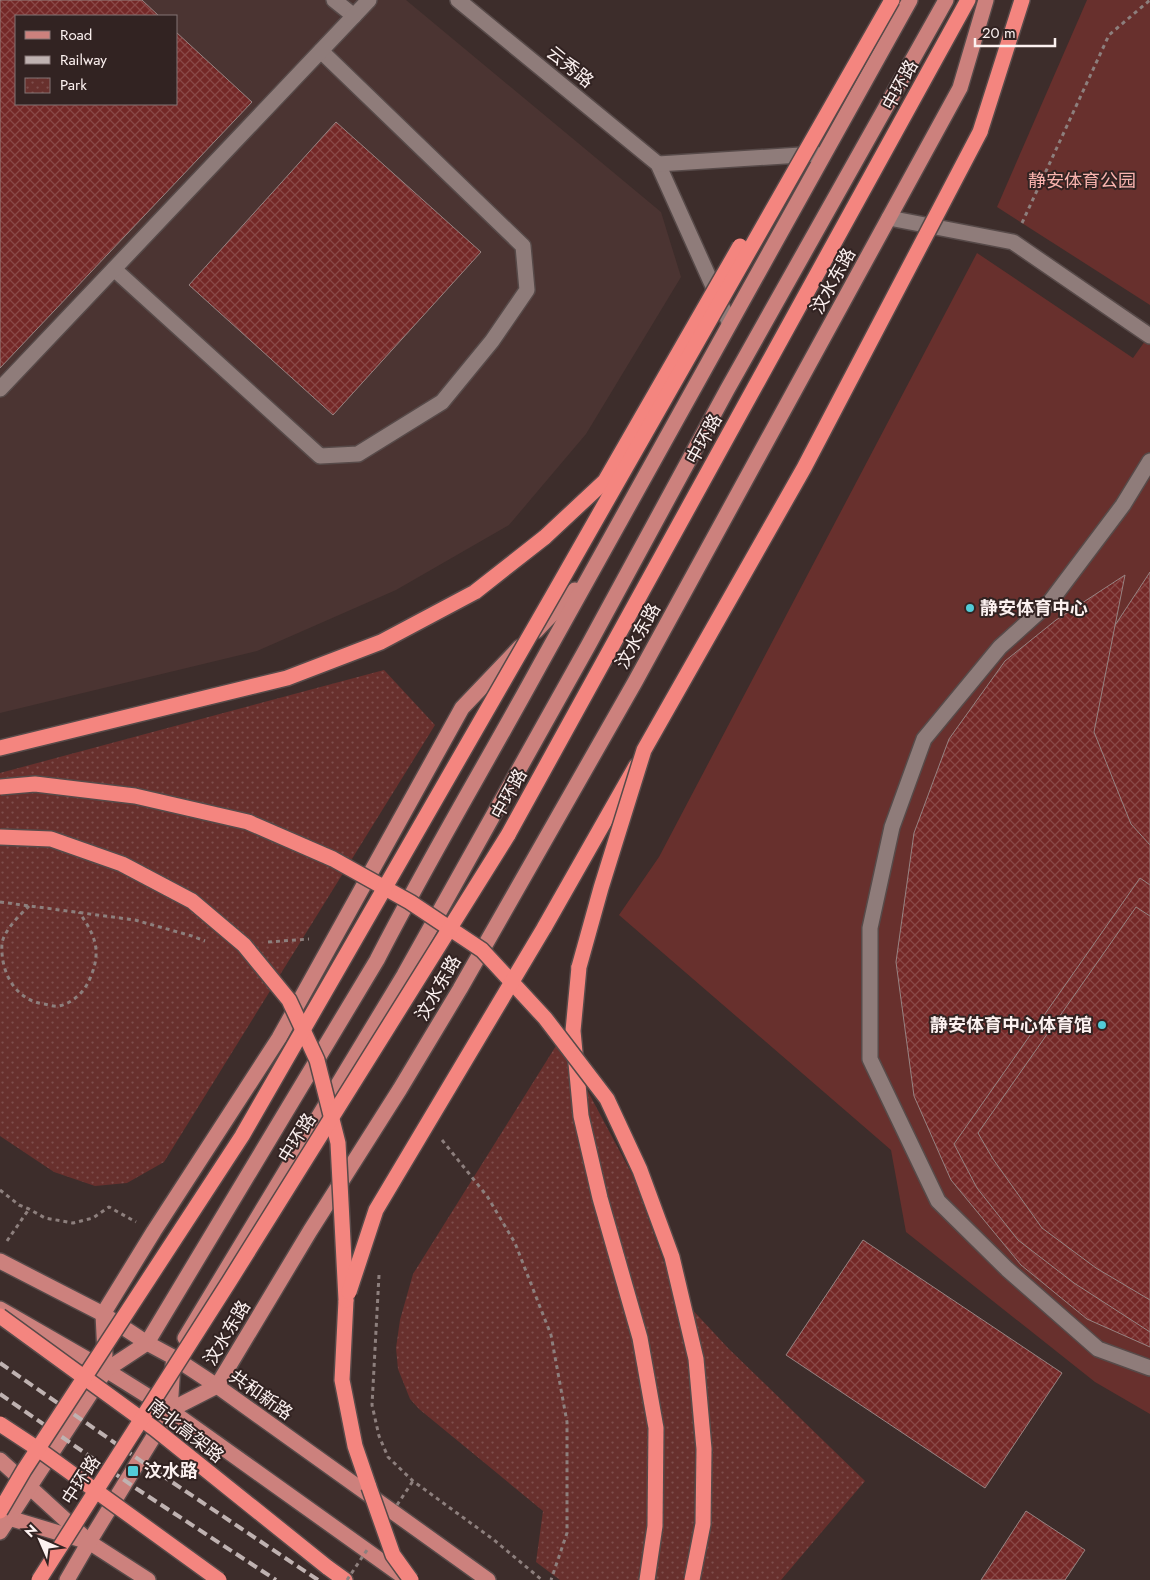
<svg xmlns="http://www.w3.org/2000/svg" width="1150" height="1580" font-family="Jost,'Noto Sans SC',sans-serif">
	<defs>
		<pattern id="park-dots" width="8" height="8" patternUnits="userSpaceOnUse" patternTransform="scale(1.25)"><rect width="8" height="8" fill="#68302d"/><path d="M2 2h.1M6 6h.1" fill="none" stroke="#7e4e4c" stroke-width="1.8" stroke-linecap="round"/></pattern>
		<pattern id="building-cross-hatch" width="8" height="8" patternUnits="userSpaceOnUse" patternTransform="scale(1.25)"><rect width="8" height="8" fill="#742827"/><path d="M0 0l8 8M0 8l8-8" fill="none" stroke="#894847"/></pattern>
	</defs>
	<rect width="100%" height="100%" fill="#3d2d2b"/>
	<path fill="#4b3432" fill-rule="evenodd" d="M0 0H406L661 212 681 277 586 434 509 525 396 590 257 651 0 713ZM16 16H176V104H16Z"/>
	<g fill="url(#park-dots)">
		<polygon points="384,670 435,725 164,1162 127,1183 95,1186 54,1172 0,1136 0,773"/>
		<polygon points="559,1041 577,1071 633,1176 674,1290 728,1348 865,1481 781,1580 560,1580 536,1562 543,1511 419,1409 410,1399 398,1369 396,1348 400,1320 413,1274"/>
	</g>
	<g fill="#68302d">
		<polygon points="1087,0 1150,0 1150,305 997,207"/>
		<polygon points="977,253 1133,358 1150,334 1150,1414 1095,1382 906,1232 891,1150 619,915 659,857"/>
	</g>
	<g fill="url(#building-cross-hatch)" stroke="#978382">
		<polygon points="0,0 142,0 159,16 16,16 16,104 176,104 176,32 252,102 0,368"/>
		<polygon points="336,122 481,252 333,415 189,285"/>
		<polygon points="1150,572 1150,859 1018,773"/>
		<polygon points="1125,575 1094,732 1131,824 1150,845 1150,1347 1087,1319 1021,1265 951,1180 914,1096 896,962 914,833 949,739 1005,661 1056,620"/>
		<polygon points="1140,878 1150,885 1150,1332 1074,1283 1018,1240 977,1188 954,1144"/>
		<polygon points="1136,907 1150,916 1150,1300 1096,1268 1042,1228 993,1159 978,1133"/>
		<polygon points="863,1240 1062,1373 985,1488 786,1355"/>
		<polygon points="1026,1511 1085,1550 1065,1580 981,1580"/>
	</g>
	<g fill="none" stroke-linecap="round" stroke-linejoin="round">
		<g stroke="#574a49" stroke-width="18">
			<g id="minor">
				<polyline points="334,0 354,16"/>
				<polyline points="458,0 658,164 729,322"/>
				<polyline points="658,164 816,154"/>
				<polyline points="889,218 1013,242 1150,336"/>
				<polyline points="114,269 320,456 358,454 442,402 492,341 527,290 523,246 321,51"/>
				<polyline points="0,389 369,0"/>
				<polyline points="1150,461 1123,505 1050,602 1000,647 924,739 892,827 870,928 870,1059 938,1201 1007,1269 1098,1349 1150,1368"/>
			</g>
		</g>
		<g stroke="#574a49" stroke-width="18">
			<g id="major">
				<polyline points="536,631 575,590"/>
				<polyline points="0,1261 103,1314 147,1343 173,1357 217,1386 488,1580"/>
				<polyline points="0,1309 106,1370 170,1410 408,1580"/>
				<polyline points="185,1338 404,975 588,646 727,390 946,0"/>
				<polyline points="105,1355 103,1314 154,1231 279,1038 462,708 520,647"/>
				<polyline points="170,1410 217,1386 310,1231 400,1089 460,989 635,682 960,88 986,0"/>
				<polyline points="0,1460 82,1535"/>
				<polyline points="1,1512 9,1518 89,1542 148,1580"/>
				<path d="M0 1532 106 1370 147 1343 377 960C428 860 486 764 540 665 662 443 785 221 910 0"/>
				<polyline points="67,1580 89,1542 170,1410 173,1365"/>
			</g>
		</g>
		<g stroke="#574a49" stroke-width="18">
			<g id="highway">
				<polyline points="980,132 1022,0"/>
				<polyline points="0,748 287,678 381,642 475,592 545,537"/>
				<polyline points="508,835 968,0"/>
				<polyline points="544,928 636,766"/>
				<polyline points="579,967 573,1031 581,1116 600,1198 640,1338 656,1428 655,1526 647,1580"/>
				<polyline points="346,1300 342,1380 355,1446 369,1487"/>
				<polyline points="327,1567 345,1580"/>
			</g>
		</g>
		<g stroke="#8d7f7d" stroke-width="3" stroke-dasharray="4 4" stroke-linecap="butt">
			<polyline points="1022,223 1109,35 1150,0"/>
			<polyline points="0,902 135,920 192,936 205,941"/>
			<path d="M29 906C20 915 5 929 2 943 0 972 15 1000 44 1004 49 1005 55 1007 59 1006 75 1002 86 990 91 976 102 949 94 934 79 912"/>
			<polyline points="268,942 309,939"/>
			<polyline points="442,1140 487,1196 515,1243 551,1335 567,1422 567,1533 551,1580"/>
			<polyline points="0,1190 19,1205 29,1209 45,1218 73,1223 93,1218 109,1207 136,1222"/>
			<polyline points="7,1241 29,1209"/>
			<polyline points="379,1275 372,1405 379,1436 388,1457 413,1481 494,1540 542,1580"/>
		</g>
		<use href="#minor" stroke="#8f7c7a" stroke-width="15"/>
		<use href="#major" stroke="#cc817d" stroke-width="15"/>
		<use href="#highway" stroke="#f4857f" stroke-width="15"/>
		<g stroke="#bfb2b1" stroke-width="4" stroke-dasharray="10 5" stroke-linecap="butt">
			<polyline points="0,1363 151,1468 318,1580"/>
			<polyline points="0,1394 137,1489 276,1580"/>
		</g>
		<g stroke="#574a49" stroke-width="18" stroke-linecap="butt">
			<g id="highway-bridge">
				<polyline points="545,537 605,481 740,246"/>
				<polyline points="0,787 35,784 135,796 248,822 333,859 410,902 482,950 545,1018 607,1099 640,1170 672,1257 696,1359 704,1449 703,1524 692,1580"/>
				<polyline points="0,837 51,839 122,864 192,901 244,945 289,1000 317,1060 338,1143 346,1300"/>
				<polyline points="579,967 601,888 644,750 804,468 980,132"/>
				<polyline points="349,1292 376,1210 544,928"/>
				<polyline points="0,1316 155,1429 327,1567"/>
				<polyline points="0,1424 38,1449 219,1580"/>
				<polyline points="369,1487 393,1555 411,1580"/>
				<polyline points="0,1511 24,1470 242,1136 556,590 892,0"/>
				<polyline points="39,1580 229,1282 508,835"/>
			</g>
		</g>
		<g stroke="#8d7f7d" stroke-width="3" stroke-dasharray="4 4" stroke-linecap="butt">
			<polyline points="397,1505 413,1481"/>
			<polyline points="347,1580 369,1547"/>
		</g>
		<use href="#highway-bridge" stroke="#f4857f" stroke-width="15"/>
	</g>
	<g fill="#52cbd7" stroke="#322322" stroke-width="2">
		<circle cx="970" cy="608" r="5"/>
		<circle cx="1102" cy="1025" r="5"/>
		<rect x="127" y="1465" width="12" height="12" rx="2.5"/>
	</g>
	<g text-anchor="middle" stroke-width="4" stroke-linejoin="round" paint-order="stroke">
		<g font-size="18" fill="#fcf1f0" stroke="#322322">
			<text transform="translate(570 67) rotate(39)" y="6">云秀路</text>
			<text transform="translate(900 85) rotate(-61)" y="6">中环路</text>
			<text transform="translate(833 281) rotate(-61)" y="6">汶水东路</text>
			<text transform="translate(704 439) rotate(-61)" y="6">中环路</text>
			<text transform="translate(638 636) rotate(-61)" y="6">汶水东路</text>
			<text transform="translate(509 794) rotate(-61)" y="6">中环路</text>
			<text transform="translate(438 988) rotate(-60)" y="6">汶水东路</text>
			<text transform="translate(297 1138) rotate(-58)" y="6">中环路</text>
			<text transform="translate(227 1333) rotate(-59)" y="6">汶水东路</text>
			<text transform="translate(261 1395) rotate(35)" y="6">共和新路</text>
			<text transform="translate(186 1431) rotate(38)" y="6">南北高架路</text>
			<text transform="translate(81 1480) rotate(-57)" y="6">中环路</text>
		</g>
		<g font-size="18" fill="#fab4af" stroke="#322322">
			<text x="1082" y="187">静安体育公园</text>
		</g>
		<g font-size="18" font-weight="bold" fill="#fcf1f0" stroke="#322322" text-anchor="start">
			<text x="980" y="614">静安体育中心</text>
			<text x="1092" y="1031" text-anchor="end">静安体育中心体育馆</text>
			<text x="144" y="1477">汶水路</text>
		</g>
	</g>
	<rect x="15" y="15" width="162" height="90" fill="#322322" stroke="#837574"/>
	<rect x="25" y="31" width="25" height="8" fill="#cc817d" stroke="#837574"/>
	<text x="60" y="40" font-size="15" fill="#fcf1f0">Road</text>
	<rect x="25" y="56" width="25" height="8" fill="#bfb2b1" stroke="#837574"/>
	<text x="60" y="65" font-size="15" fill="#fcf1f0">Railway</text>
	<rect x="25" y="78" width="25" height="15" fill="url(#park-dots)" stroke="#837574"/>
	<text x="60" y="90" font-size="15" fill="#fcf1f0">Park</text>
	<g transform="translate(40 1540) rotate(315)" stroke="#322322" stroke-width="4" paint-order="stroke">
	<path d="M0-4L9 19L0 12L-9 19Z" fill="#fcf1f0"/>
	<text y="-8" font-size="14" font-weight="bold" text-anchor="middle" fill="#fcf1f0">N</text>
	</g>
	<path d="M975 38v8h80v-8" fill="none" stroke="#fcf1f0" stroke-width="2.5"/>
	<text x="982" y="38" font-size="15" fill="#fcf1f0" stroke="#322322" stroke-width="4" paint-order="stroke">20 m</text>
</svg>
